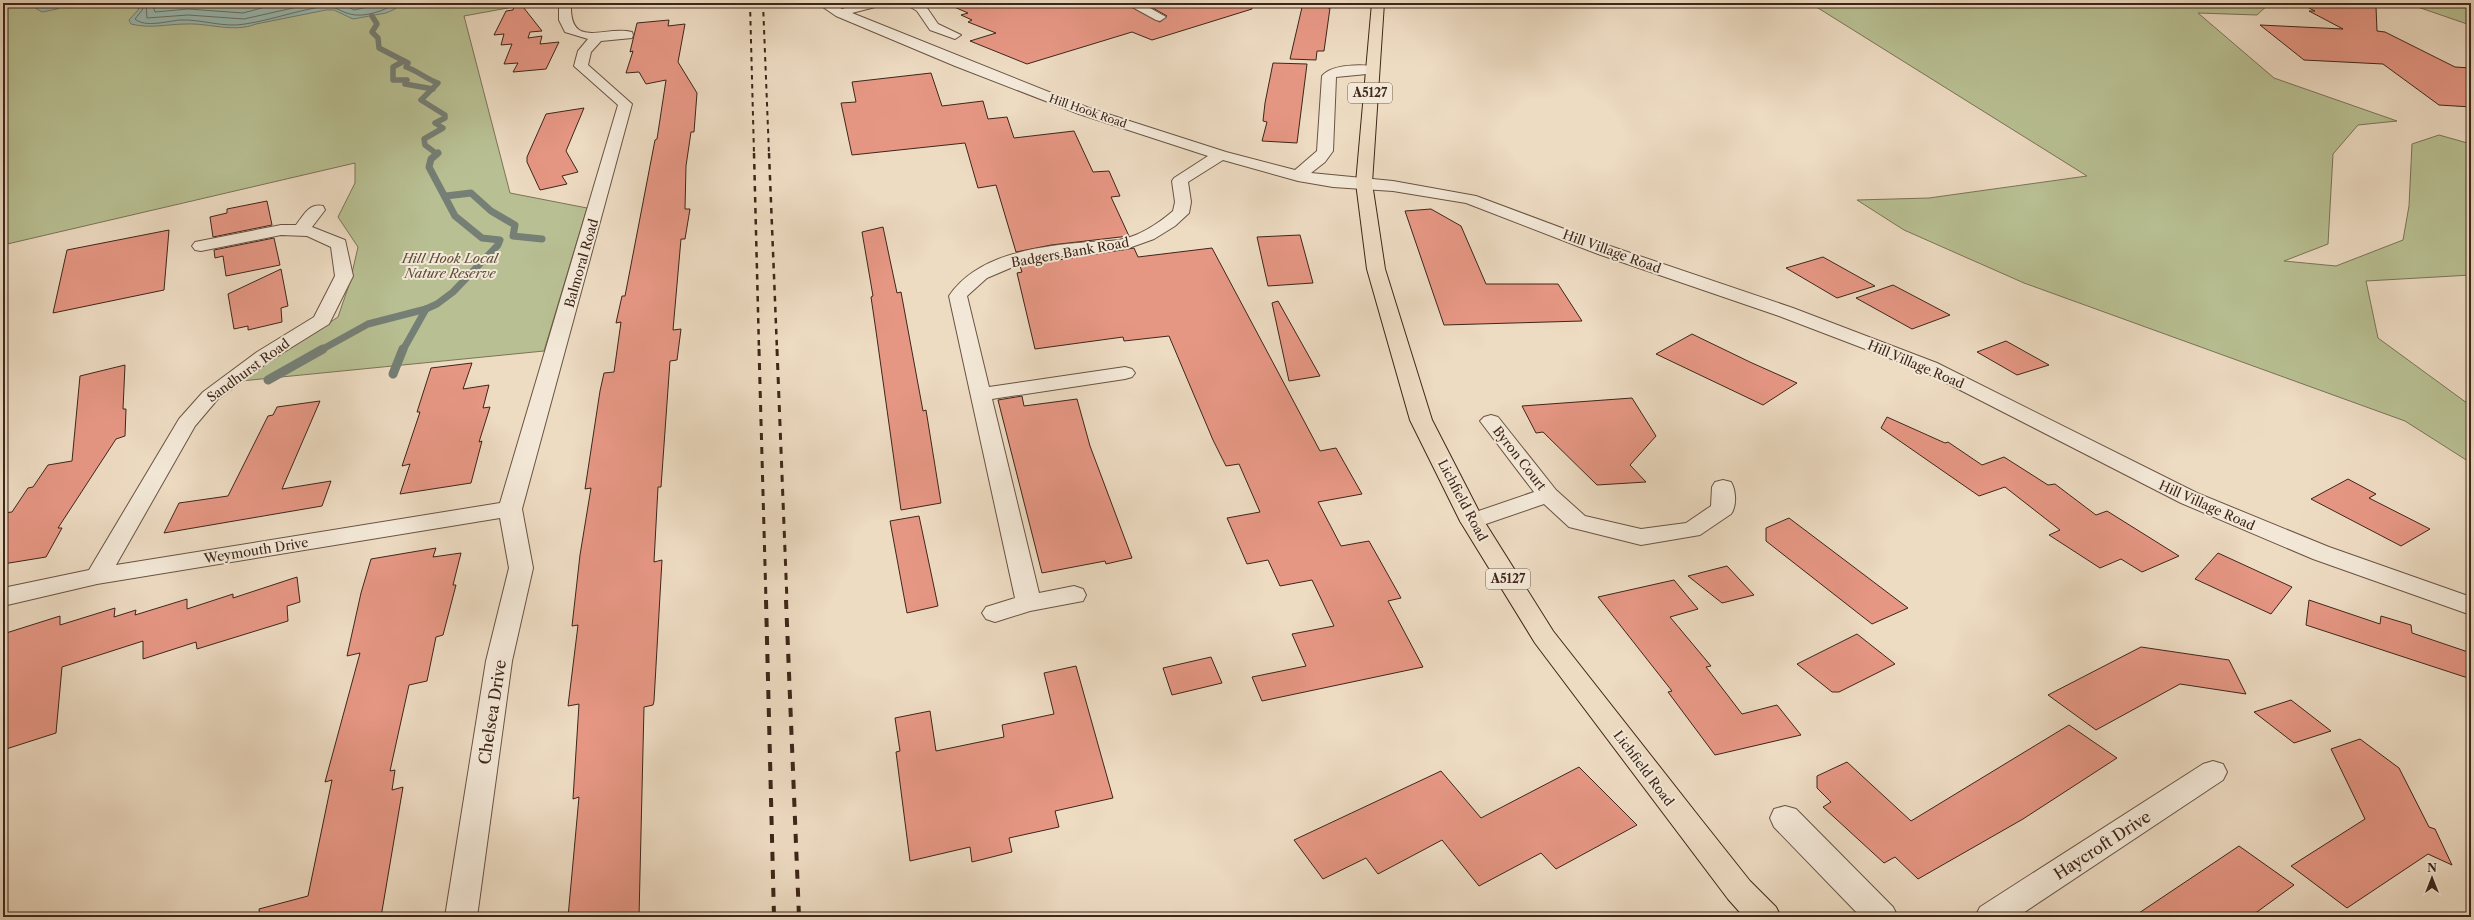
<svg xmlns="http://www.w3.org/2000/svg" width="2474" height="920" font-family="'Libre Caslon Text',serif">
	<rect width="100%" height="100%" fill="#eddbc2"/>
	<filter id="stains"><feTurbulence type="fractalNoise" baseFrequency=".005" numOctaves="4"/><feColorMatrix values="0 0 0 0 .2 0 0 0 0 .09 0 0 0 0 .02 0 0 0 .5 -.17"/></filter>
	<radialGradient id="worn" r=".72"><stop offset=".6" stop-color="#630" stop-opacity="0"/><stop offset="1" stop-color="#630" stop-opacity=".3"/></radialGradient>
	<g fill="#b8c093" stroke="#7b7356">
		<polygon points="3,3 535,3 464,16 510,193 587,208 544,351 241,381 338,317 350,282 358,247 338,217 355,183 355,163 3,245 3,55 7,54 3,48"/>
		<polygon points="1810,3 2270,3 2257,15 2198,13 2274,78 2397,121 2358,125 2333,154 2328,244 2284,261 2336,266 2403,240 2409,206 2412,144 2439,135 2471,144 2471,275 2366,281 2378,338 2471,406 2471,463 2405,421 2024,283 1904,230 1857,200 1929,198 2087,176"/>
		<polygon points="2406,3 2471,3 2471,25 2470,25"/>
	</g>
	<g fill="#99bbb3" stroke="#757f75">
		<polygon points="27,3 68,3 57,9 42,12"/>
		<path d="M130 3H402L395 9 386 13 353 19 334 10H326L256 24C233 33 210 23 186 24 167 24 151 29 131 24L129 20 139 9Z"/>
	</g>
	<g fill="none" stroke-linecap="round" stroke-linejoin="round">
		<g stroke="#6c7066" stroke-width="1">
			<path d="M136 3 143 9 135 19C145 28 168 21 180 20 202 19 223 28 245 24 272 20 298 10 326 6 335 6 341 12 350 14 363 18 385 11 396 3"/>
			<polyline points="146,3 147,18 188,15 244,19 315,3"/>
			<polyline points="152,3 155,12 188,9 243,13 280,3"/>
			<polyline points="341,3 354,10 386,3"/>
		</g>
		<g stroke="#757f75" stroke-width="5.5">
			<path d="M372 16 377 24 372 32 378 38 379 48 408 63 406 67C418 71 426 79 438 83L421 100 445 115V118L435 123 443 128 424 139 425 145 437 154"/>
			<polyline points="404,61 393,67 393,80 407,80 405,84 433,89"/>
		</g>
		<g stroke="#757f75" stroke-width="7">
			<polyline points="446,196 471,193 491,211 515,225 513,236 542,239"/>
			<polyline points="321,350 368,324 426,309 437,304 453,292 498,245 500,240 482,238 455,216 429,167 431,159 438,153"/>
			<polyline points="403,350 426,309"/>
		</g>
		<g stroke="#757f75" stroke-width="9">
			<polyline points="393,374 403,349"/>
			<polyline points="268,380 323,349"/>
		</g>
	</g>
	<g fill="#e69784" stroke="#3e2619">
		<polygon points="515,3 520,3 542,31 530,32 528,38 542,36 540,44 559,42 546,69 513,72 518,63 504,64 512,44 501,45 504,34 494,35 506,11 513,10"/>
		<polygon points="945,3 1124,3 1160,22 1167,16 1144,3 1252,3 1252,9 1152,40 1132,32 1027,64 970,41 996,33 968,22 972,20 961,15 968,13"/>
		<polygon points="1303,3 1329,4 1328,8 1330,8 1324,51 1317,51 1316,60 1290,59"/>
		<polygon points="2307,7 2376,7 2377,31 2385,32 2455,67 2471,68 2471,107 2439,105 2383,64 2304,60 2260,25 2343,29 2309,11 2315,11"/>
		<polygon points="669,20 668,26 685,24 678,62 697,93 694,132 691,132 686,166 685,209 690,209 685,239 681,239 673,330 681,329 677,360 670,361 661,487 658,487 654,562 662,560 654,701 653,705 644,707 639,917 568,917 579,797 573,799 579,704 568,706 578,625 572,626 580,555 591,488 585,489 600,391 604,373 614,372 621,322 616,323 622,296 625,296 655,140 657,139 666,80 646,84 639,72 626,73 633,51 630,52 637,23"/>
		<polygon points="1273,63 1307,64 1297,143 1262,141 1267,122 1263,121 1265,103"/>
		<polygon points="931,73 942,106 983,101 988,119 1007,117 1014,138 1074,131 1093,172 1109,171 1120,196 1111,197 1129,236 1051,245 1016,252 996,185 978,188 965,143 852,155 841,103 856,102 852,82"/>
		<polygon points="584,108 566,151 578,172 562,176 567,184 540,190 527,162 527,157 546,114"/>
		<polygon points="267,201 272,225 213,237 210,217 227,213 227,209"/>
		<polygon points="1431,209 1461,226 1486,284 1558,284 1582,321 1444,325 1405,211"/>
		<polygon points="883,227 897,293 901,292 923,411 926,410 941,503 901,510 876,331 871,297 873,296 862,232"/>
		<polygon points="169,230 164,290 53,313 67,250"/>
		<polygon points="1300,235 1313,283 1268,286 1257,237"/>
		<polygon points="274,238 280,265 226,276 223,256 215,258 214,250"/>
		<polygon points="1134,248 1138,257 1212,248 1320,451 1336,448 1362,494 1318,502 1341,546 1369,541 1401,598 1388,601 1423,667 1262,701 1252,677 1306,666 1292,634 1334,626 1312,580 1280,586 1268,560 1247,564 1227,518 1260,512 1239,464 1226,466 1213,440 1169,336 1124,341 1123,337 1035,349 1017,273 1022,272 1020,266"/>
		<polygon points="1823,257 1875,286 1837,298 1786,268"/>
		<polygon points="281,269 288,306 281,308 282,322 248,330 248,326 234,329 228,294"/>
		<polygon points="1893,285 1950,315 1912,329 1856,298"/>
		<polygon points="1278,301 1320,376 1289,381 1272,303"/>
		<polygon points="1692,334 1752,363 1797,383 1763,405 1656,354"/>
		<polygon points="2006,341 2049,365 2017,375 1977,352"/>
		<polygon points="472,363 463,389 489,385 483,408 490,407 479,442 482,441 471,483 400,494 410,464 402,466 420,412 417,412 431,368"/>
		<polygon points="125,365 123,409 126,409 125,436 116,439 58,528 62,528 46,557 3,564 3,513 12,512 28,488 33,487 48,465 72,461 80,376"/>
		<polygon points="1022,396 1024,406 1077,399 1090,446 1132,558 1106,564 1105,561 1042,573 998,400"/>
		<polygon points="1632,398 1656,436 1630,465 1646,482 1597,485 1543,432 1536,433 1522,406"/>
		<polygon points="320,401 282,489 331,481 322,506 164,533 179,503 228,496 268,416 273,415 277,407"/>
		<polygon points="1887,417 1945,443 1948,442 1982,465 2004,457 2048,485 2055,484 2096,515 2107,511 2179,556 2142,572 2121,559 2100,568 2049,535 2060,530 2005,487 1979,496 1881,428"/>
		<polygon points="2348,479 2376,494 2369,498 2430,529 2401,546 2311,499"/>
		<polygon points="919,516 938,606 907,613 890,521"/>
		<polygon points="1789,518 1908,608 1872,624 1766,541 1766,528"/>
		<polygon points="436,548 433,557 461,553 453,585 456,585 443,635 436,637 427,681 409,685 390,771 395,770 392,790 403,787 381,917 260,917 259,909 308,896 332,780 325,782 360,653 347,656 361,593 371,559"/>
		<polygon points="2218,553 2292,587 2271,614 2195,579"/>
		<polygon points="1727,566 1754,595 1722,603 1688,576"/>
		<polygon points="297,577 300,602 287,606 288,621 197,649 196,642 143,659 143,641 62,667 56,733 3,750 3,634 60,616 60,625 115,608 114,617 136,610 135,615 187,599 187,609 233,594 233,598"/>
		<polygon points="1674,580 1698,609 1670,617 1711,666 1706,667 1742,714 1777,705 1801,735 1715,755 1668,692 1672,691 1598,597"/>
		<polygon points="2309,600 2380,624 2381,616 2411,625 2412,633 2471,653 2471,679 2306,625"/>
		<polygon points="1857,634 1895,664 1839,692 1832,692 1797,664"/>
		<polygon points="2141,647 2229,660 2246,694 2180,684 2096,730 2048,695"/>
		<polygon points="1211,657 1222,683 1172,695 1163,668"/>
		<polygon points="1076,666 1113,798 1055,811 1059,827 1009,838 1012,852 972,862 970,847 910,861 896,752 900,751 895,718 930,711 936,751 1004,737 1002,725 1054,714 1044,673"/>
		<polygon points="2291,700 2331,731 2294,743 2254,712"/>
		<polygon points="2069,725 2117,758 2023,819 1918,879 1895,857 1884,863 1823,807 1831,802 1817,788 1817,776 1847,762 1911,821"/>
		<polygon points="2360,739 2399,768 2429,827 2435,829 2452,865 2428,854 2347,908 2291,866 2365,819 2331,749"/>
		<polygon points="1579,767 1637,825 1556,869 1541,853 1479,886 1442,840 1378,874 1366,858 1323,879 1294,840 1441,771 1481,818"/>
		<polygon points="2239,846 2294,885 2250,917 2133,917"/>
	</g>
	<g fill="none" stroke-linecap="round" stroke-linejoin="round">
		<g stroke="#6a5343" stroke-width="2">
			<g id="minor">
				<path d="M559 3H571C569 51 604 25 632 32L633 35 632 38 601 41 591 52 588 65 632 104 522 509 533 568 512 661 477 917H445L486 661 509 568 500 518 97 584 3 606V588L89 570 179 419 203 392 257 352 314 317 335 276 331 247 307 236 281 235 201 251 195 250 192 246 195 242 281 225H296C304 215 309 203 323 206L325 210 312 227 345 240 353 276 329 324 271 360 217 400 195 426 116 565 500 503 618 105 574 66 578 51 588 39 565 32 559 20Z"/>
				<path d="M817 3H832L842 9 862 3H881L879 6 852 13 1089 108 1226 152 1295 170 1317 151 1322 76C1331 64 1363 64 1377 67L1379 70 1377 73 1336 77 1333 151 1325 162 1311 173 1393 181 1476 196 1610 246 1793 308 1937 363 2197 493 2329 547 2471 597V615L2313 559 2181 503 1923 371 1779 316 1598 254 1466 203 1393 191 1333 187 1298 181 1223 160 1188 182 1191 202 1189 213 1175 226 1154 239 1126 249 1068 255 1020 264 987 278 967 296 989 387 1125 367 1132 369 1135 373 1132 377 1125 379 992 399 1039 593 1074 586 1083 589 1086 595 1083 601 1030 611 995 622 986 619 982 613 986 607 1015 598 949 296C978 253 1041 246 1089 242 1100 241 1112 242 1123 239 1141 235 1159 223 1173 211L1175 202 1172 181 1174 178 1208 156 1079 114 955 66 836 16Z"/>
				<polygon points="904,3 920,3 925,5 938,24 961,35 955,39 930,30 917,11"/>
				<polygon points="1125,3 1141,3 1166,17 1160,21 1156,20"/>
				<path d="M1491 415 1498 417 1556 490 1585 516 1641 529 1686 523 1711 506 1712 487 1715 482 1723 480 1731 482C1736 490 1737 506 1731 514L1700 535 1641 545 1569 527 1544 504 1480 526 1472 528 1464 526 1460 521 1464 516 1534 492 1480 421 1484 417Z"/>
				<polygon points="2213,761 2223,764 2227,772 2223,780 2017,917 1975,917 1980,907 2203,764"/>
				<polygon points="1785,806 1796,809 1893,907 1898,917 1861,917 1774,827 1770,818 1774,809"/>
			</g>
		</g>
		<g stroke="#3e2619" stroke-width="2">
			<polygon id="primary" points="1372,3 1384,3 1372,183 1385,269 1432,420 1484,521 1553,631 1700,818 1750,881 1776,907 1781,917 1744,917 1728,899 1535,643 1460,521 1410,420 1367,269 1356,183"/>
		</g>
		<use href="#minor" fill="#f3e8d7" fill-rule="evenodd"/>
		<use href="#primary" fill="#eddbc2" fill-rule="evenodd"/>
		<g stroke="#3e2619" stroke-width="2" stroke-dasharray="4.5 4.5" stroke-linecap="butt">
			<polyline points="750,3 754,154"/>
			<polyline points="763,3 769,154"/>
		</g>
		<g stroke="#3e2619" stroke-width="2.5" stroke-dasharray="5.5 5.5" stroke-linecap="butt">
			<polyline points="754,153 759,350"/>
			<polyline points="769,153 777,350"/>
		</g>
		<g stroke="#3e2619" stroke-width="3" stroke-dasharray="7 7" stroke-linecap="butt">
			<polyline points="759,349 766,601"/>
			<polyline points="777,349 787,601"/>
		</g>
		<g stroke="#3e2619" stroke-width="4" stroke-dasharray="9 9" stroke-linecap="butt">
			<polyline points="766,600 774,917"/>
			<polyline points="786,600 799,917"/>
		</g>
	</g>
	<g text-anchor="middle" stroke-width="4" stroke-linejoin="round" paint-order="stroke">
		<g font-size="11" fill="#3e2619" stroke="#f3e8d7">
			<text transform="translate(1088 111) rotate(19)" y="4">Hill Hook Road</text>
		</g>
		<g fill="#f3e8d7" stroke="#746052" stroke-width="1">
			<rect x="1348" y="83" width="44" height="20" rx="3"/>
			<rect x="1486" y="569" width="44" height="20" rx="3"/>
		</g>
		<g font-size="12" font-weight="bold" fill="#3e2619">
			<text x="1370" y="97">A5127</text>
			<text x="1508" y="583">A5127</text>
		</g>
		<g font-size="13" fill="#3e2619" stroke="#f3e8d7">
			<text transform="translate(1612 251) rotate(20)" y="5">Hill Village Road</text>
			<text transform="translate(1070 252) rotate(-10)" y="5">Badgers Bank Road</text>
			<text transform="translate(581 263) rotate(-74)" y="5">Balmoral Road</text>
			<text transform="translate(1916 364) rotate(23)" y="5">Hill Village Road</text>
			<text transform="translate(248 370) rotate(-36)" y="5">Sandhurst Road</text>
			<text transform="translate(1520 458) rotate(52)" y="5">Byron Court</text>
			<text transform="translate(1463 500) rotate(62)" y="5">Lichfield Road</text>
			<text transform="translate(2207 505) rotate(24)" y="5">Hill Village Road</text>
			<text transform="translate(256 550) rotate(-9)" y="5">Weymouth Drive</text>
			<text transform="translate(1644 768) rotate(53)" y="5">Lichfield Road</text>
		</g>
		<g font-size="13" font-style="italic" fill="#5c4c38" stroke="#f3e8d7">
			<text x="450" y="263">Hill Hook Local<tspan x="450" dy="15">Nature Reserve</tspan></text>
		</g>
		<g font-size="16" fill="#3e2619" stroke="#f3e8d7">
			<text transform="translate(492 712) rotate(-81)" y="6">Chelsea Drive</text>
			<text transform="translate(2102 845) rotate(-33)" y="6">Haycroft Drive</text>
		</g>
	</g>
	<rect width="2474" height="920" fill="none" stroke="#eddbc2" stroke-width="16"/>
	<rect x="4" y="4" width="2466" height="912" fill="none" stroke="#3e2619" stroke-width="2"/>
	<rect x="8" y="8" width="2458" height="904" fill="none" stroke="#3e2619"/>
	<g transform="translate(2432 878)" stroke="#f3e8d7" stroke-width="3" paint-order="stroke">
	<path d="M0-3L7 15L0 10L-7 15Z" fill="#3e2619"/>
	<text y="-6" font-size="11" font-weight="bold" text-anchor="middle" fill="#3e2619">N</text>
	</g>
	<rect width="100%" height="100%" filter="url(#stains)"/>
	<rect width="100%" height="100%" fill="url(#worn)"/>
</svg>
